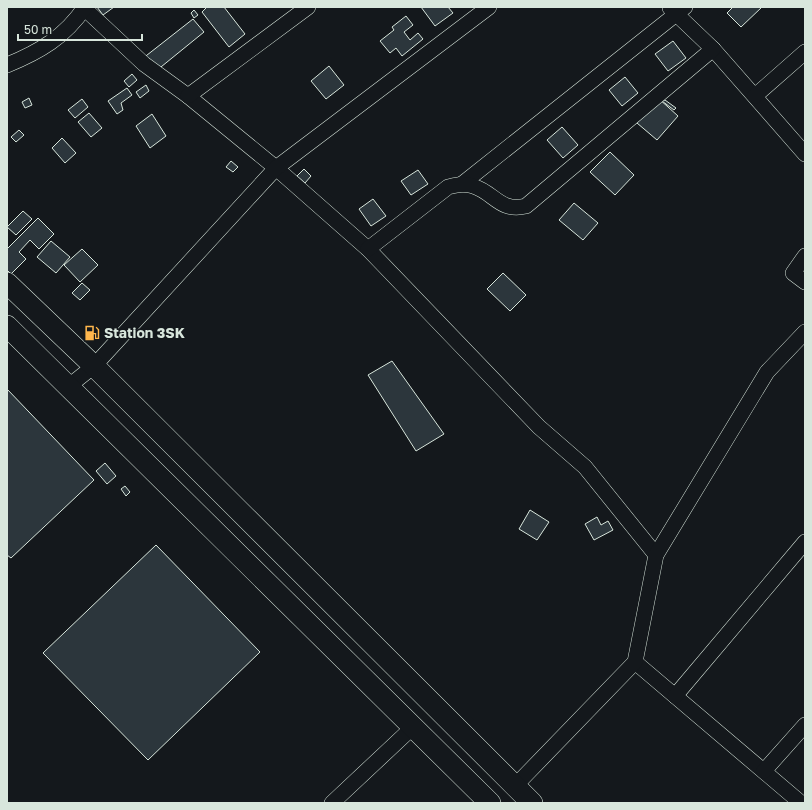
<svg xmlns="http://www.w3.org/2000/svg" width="812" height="810" font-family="'Golos Text',sans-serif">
	<rect width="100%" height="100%" fill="#14181c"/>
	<g fill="#2c363c" stroke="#d8e6dc">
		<polygon points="97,7 114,7 103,15"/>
		<polygon points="207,7 224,7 245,34 229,47 202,12"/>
		<polygon points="421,7 448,7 453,13 435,26"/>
		<polygon points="733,7 762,7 741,27 727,13"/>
		<polygon points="194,10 198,15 194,18 191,13"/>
		<polygon points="406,16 413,25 404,32 410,40 418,33 423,39 402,56 396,48 390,53 380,41 394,30 392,27"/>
		<polygon points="193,19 204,32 156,71 142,59"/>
		<polygon points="673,41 686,58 668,71 655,54"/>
		<polygon points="329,66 344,85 326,99 311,81"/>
		<polygon points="132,74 137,80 129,87 124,81"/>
		<polygon points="625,77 638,93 622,106 609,90"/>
		<polygon points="146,85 149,91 140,98 136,92"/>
		<polygon points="127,88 132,95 121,103 123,110 117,114 108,101"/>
		<polygon points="29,98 32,105 25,108 22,102"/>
		<polygon points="658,98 678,116 657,140 637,123"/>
		<polygon points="82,99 88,107 75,118 68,110"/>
		<polygon points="665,100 676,108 674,110 662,101"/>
		<polygon points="89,113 102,128 91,137 78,122"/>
		<polygon points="152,114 166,136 150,148 136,126"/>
		<polygon points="562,127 578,145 563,158 547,140"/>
		<polygon points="19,130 24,135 16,142 11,137"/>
		<polygon points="62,138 76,153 65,163 52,148"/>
		<polygon points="610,152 634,175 615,195 590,172"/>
		<polygon points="231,161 238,167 233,172 226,167"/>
		<polygon points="304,169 311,176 305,183 297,176"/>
		<polygon points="418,170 428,184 411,195 401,181"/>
		<polygon points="373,199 386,216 371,226 359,209"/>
		<polygon points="574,203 598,223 583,240 559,220"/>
		<polygon points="23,211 32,219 16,235 7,227"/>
		<polygon points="38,218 54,234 39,249 30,240 19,252 26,259 11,274 7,270 7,249"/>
		<polygon points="51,241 70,257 56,273 37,257"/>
		<polygon points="82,249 98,265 80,282 64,265"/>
		<polygon points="503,273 526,295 510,311 487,289"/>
		<polygon points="82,283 90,290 80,300 72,293"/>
		<polygon points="392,361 444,434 416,451 368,375"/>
		<polygon points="7,389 94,480 11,558 7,555"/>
		<polygon points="105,463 116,476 107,484 96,471"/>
		<polygon points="125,486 130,492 126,496 121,489"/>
		<polygon points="530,510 549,522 537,540 519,529"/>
		<polygon points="597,517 601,525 608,521 613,530 594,540 585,524"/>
		<polygon points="156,545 260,652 148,760 43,653"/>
	</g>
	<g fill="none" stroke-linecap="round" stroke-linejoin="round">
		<g stroke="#d8e6dc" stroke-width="16">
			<g id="minor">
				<polyline points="84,8 144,64 188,96 276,168 368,249 539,427 585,467 656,555"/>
				<polyline points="670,8 713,49 805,154"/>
				<path d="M7 65C39 52 65 37 85 7"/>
				<polyline points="188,96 308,7"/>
				<polyline points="755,96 805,52"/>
				<polyline points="462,184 685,7"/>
				<path d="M368 249 448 187C457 185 464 183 473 186 495 193 499 212 526 206L713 49"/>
				<polyline points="805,256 793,273 805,282"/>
				<polyline points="69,386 94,366 276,168 489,7"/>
				<polyline points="635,662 801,803"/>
				<polyline points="675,696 805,542"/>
				<polyline points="764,771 805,725"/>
				<polyline points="515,786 635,662 656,555 767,372 805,332"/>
				<polyline points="332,803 413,727"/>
			</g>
		</g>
		<g stroke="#d8e6dc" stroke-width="22">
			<g id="secondary">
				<polyline points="7,283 94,366 532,803"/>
				<polyline points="7,326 490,803"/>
			</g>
		</g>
		<use href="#minor" stroke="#14181c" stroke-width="15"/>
		<use href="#secondary" stroke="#14181c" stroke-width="21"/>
	</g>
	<defs>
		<g id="fuel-bare" transform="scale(1.2)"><path d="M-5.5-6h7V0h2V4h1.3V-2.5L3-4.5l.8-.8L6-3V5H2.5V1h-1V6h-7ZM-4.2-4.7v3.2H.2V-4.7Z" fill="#ffb74d" stroke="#14181c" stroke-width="2.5" paint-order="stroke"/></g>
	</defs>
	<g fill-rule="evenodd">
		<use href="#fuel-bare" x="92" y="333"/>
	</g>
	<g text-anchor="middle" stroke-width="3" stroke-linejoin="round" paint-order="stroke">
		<g font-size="14" font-weight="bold" fill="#d8e6dc" stroke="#14181c" text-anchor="start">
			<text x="104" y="338">Station 3SK</text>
		</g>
	</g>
	<rect width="812" height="810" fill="none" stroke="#d8e6dc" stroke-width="16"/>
	<path d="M18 34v6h124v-6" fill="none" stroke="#d8e6dc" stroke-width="2"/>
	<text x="24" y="34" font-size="12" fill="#d8e6dc" stroke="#14181c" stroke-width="3" paint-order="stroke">50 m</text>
</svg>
